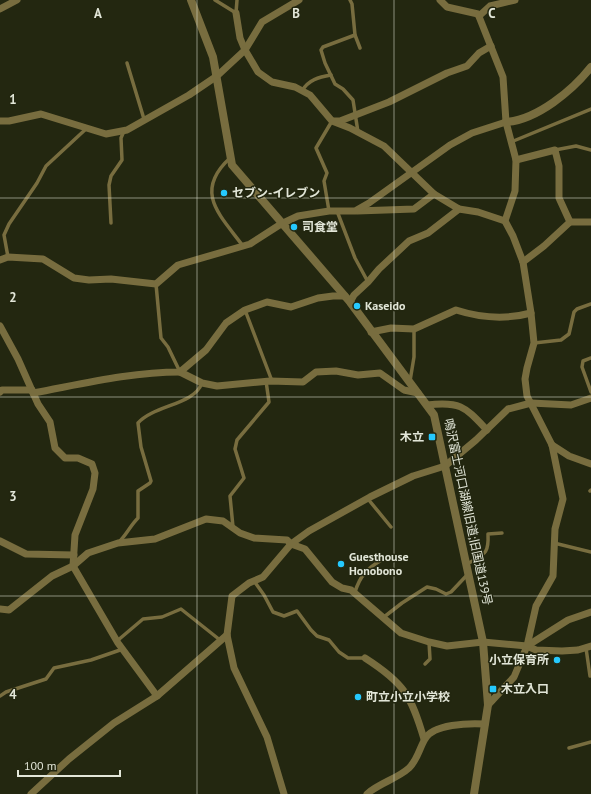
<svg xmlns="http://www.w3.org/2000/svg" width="591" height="794" font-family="'PT Sans','Noto Sans JP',sans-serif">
	<rect width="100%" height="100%" fill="#232710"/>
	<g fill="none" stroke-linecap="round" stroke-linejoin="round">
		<g stroke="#786d3f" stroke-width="3.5">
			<polyline points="215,0 236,13"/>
			<polyline points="350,0 352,4 355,35 360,48"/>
			<polyline points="236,13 237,0"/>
			<polyline points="355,35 323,47 321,50 325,63 335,84 343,89 353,100 358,132"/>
			<polyline points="127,63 144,119"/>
			<path d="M302 91C308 80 319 77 331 75"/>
			<polyline points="511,142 591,109"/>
			<polyline points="555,150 576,146 591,150"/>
			<path d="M230 158C193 192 220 215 243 246"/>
			<polyline points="329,211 324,181 327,173 316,148 332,121"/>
			<polyline points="337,211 355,258 368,282"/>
			<polyline points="111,223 109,185 111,176 122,160 121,138 124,131"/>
			<polyline points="8,257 4,235 9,224 37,183 46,166 87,128"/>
			<polyline points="156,284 161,338 168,347 180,372"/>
			<polyline points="245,310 272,381"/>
			<polyline points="534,343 561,340 569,334 574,312 577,309 591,304"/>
			<polyline points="591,358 583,361 582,367 591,392"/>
			<polyline points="410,381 414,357 414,329"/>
			<polyline points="590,491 591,490"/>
			<polyline points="368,499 391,527"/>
			<polyline points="233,527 230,496 244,478 235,449 237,440 269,402 266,381"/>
			<path d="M119 542C127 534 130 526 138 518V491L150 483 151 481 141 447 138 423C154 405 194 405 202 383"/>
			<polyline points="554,543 591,552"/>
			<path d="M467 564C484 554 489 555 488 534L502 533"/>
			<polyline points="254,581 264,595 273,612 284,616 297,611 311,630 317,636 329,640 339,652 348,658 365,658"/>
			<path d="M355 592C360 576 367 568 382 560"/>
			<polyline points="384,617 402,603 427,587 436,589 446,594 451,592 468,574"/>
			<polyline points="117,641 143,619 162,617 181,609 220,640"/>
			<polyline points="586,648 590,676"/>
			<polyline points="425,664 430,659 429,642"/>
			<polyline points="0,696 6,692 46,679 54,668 91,660 123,649"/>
			<polyline points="569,748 591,742"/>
		</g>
		<g stroke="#786d3f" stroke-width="7">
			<polyline points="440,0 447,7 478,14 503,77 506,122 516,160 515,191 505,221"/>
			<polyline points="0,9 17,0"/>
			<polyline points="236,13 240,38 245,50 258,72 272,82 295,87 310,95 332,121 350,128 384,146 434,194 459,209 478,212 505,221 513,236 523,262 531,313 534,343 527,368 525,379 527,396 552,445 563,499 555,529 553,576 536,606 527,646 514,677 488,705"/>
			<polyline points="479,16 490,6 515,0"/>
			<polyline points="0,121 9,121 41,114 106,134 127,130 189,95 217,76 245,50 262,22 299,0"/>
			<polyline points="334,121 340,121 389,102 447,73 467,66 479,53 491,46"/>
			<polyline points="516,160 555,150 559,166 559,198 570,222"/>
			<polyline points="357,211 414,209 434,194"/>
			<polyline points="0,260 8,257 43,259 74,278 89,280 111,279 156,284 178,265 250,244 281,224 298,216 329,211 355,211 369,203 450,145 472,133 506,122"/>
			<polyline points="523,262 544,246 570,222 591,222"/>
			<polyline points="350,302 354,295 368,282 379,269 409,241 428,233 459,209"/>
			<polyline points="0,326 18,359 38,404 50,422 55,448 65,458 78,458 92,464 95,473 93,489 75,535 73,566 118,643 157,696"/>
			<path d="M371 332 391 328 414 329 456 310C481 318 505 320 531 313"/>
			<polyline points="180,372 202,383 217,386 270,381 303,382 316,372 336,371 358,375 380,373 404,390 418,393"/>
			<polyline points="0,392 2,390 32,390"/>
			<path d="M33 393C82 384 130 372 180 372L206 350 226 323 245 310 267 302 291 307 318 298 333 296H345"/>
			<path d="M427 405C461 401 465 407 487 430"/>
			<polyline points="552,445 569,456 591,464"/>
			<polyline points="0,541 26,554 74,555"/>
			<polyline points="0,609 9,610 52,576 73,566 88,553 118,543 155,539 206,519 223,521 240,533 254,538 287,540 291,544 305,549 332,582 342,588 351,590 401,633 429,642 447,646 483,642 527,646 536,650 562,651 578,650 591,646"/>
			<polyline points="527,646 568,620 591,612"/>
			<path d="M365 658C404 683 411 695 424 739"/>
			<polyline points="31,794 69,759 114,723 157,696 227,635"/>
			<polyline points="284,794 267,737 234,668 227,635 232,596 249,583 263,577 291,544 309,531 370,497 413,476 445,466 476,440 508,409 531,403 571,405 591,398"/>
			<path d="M367 794C379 783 397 779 409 768 418 759 419 749 425 739 433 724 469 723 485 724"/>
		</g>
		<g stroke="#786d3f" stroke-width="8">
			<polyline points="191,0 213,57 232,165 350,302 434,415 483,642 488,705 474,794"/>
			<path d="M506 122C537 120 573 90 591 67"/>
		</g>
	</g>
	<path fill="none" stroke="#e2e6d8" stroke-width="1" stroke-opacity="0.55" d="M197 0V794M394 0V794M0 198H591M0 397H591M0 596H591"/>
	<g fill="#25c9fe" stroke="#232710" stroke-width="1.5">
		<circle cx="224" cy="193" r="4"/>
		<circle cx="294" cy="227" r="4"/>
		<circle cx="357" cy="306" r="4"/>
		<rect x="428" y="433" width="8" height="8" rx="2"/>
		<circle cx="341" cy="564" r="4"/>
		<circle cx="557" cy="660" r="4"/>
		<rect x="489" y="685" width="8" height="8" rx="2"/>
		<circle cx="358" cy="697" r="4"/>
	</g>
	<g text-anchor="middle" stroke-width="3" stroke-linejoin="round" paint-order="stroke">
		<g font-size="12" font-weight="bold" fill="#e2e6d8" stroke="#232710" text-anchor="start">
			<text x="232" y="197">セブン-イレブン</text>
			<text x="302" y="231">司食堂</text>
			<text x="365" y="310">Kaseido</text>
			<text x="424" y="441" text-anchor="end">木立</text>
			<text x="349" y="561">Guesthouse<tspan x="349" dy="14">Honobono</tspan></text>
			<text x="549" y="664" text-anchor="end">小立保育所</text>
			<text x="501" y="693">木立入口</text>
			<text x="366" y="701">町立小立小学校</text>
		</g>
		<g font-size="12" fill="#e2e6d8" stroke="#232710">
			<text transform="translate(468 512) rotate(78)" y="4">鳴沢富士河口湖線旧道;旧国道139号</text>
		</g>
	</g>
	<g font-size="13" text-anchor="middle" font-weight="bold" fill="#e2e6d8" stroke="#232710" stroke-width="3" stroke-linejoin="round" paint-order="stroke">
		<text x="98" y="18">A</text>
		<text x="296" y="18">B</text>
		<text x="492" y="18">C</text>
		<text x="13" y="104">1</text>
		<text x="13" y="302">2</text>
		<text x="13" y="501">3</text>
		<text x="13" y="699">4</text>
	</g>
	<path d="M18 770v6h102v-6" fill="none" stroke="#e2e6d8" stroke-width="2"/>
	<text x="24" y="770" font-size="12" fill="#e2e6d8" stroke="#232710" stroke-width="3" paint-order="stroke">100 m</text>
</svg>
